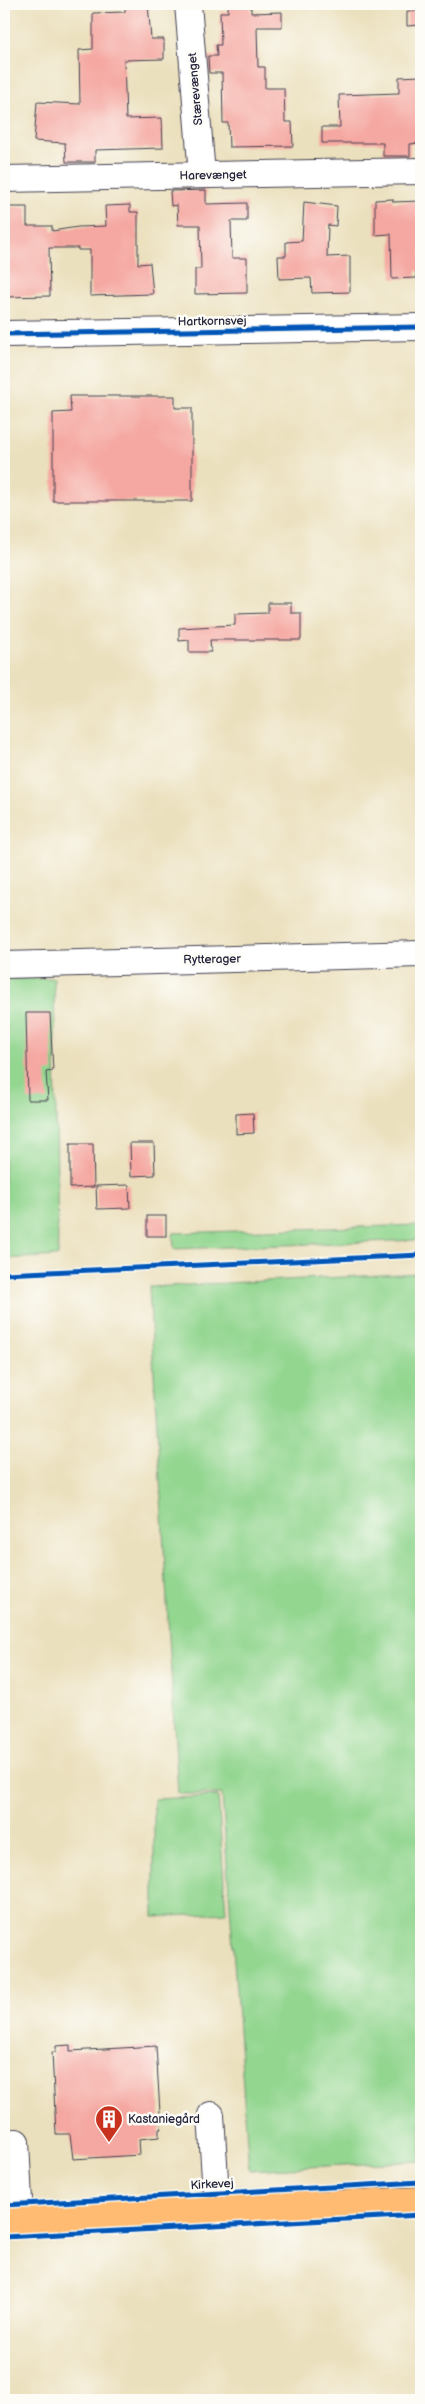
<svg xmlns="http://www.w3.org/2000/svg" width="425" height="2404" font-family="'Balsamiq Sans',sans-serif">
	<rect width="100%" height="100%" fill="#fdfcf7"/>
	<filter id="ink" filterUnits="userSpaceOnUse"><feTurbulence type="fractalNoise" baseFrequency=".02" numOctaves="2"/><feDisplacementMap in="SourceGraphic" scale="10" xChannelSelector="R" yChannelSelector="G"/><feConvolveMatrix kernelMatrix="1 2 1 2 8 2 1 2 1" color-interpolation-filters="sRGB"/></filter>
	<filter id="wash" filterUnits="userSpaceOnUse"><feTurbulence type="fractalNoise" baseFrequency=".0096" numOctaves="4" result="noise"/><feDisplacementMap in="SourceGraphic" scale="20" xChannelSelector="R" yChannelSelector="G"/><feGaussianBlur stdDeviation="1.12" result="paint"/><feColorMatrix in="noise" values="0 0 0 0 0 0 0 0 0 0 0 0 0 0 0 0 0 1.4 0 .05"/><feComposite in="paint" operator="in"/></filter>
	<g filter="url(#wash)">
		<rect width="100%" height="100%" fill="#ebe0bd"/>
		<g fill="#92d68f" stroke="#5a7c65">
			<polygon points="54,978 58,1256 4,1259 4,979"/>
			<polygon points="421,1225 421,1240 174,1249 173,1233"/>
			<polygon points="421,1273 421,2161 249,2170 222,1794 178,1794 149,1287"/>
			<polygon points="218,1796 226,1913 154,1917 154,1799"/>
		</g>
		<g id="blocks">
			<g fill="#f5a7a1">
				<polygon points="125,4 148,4 151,39 164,39 164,59 124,60 126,119 162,118 163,148 95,150 95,162 66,162 65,143 34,141 37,102 80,104 79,50 93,49 93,13 125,12"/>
				<polygon points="228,4 251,4 251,13 282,12 282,27 257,27 258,67 265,67 265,88 284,88 285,122 292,122 293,146 229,147 228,123 223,123 222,73 209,73 208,56 217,56 216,45 221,45 220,12 228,12"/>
				<polygon points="407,11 421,11 421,25 407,26"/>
				<polygon points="421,76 421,143 410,144 410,156 383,156 383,143 322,143 322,127 340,127 339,95 399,93 399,77"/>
				<polygon points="206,190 206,204 247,203 247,221 231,221 232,258 247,258 247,293 195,294 195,269 201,269 200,225 178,225 177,205 171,206 170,191"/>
				<polygon points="393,199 393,202 421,201 421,271 416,271 416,278 392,279 391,234 375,235 375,200"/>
				<polygon points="304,202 337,206 336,226 328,225 327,257 350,256 350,292 312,293 311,278 279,279 278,256 286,256 286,242 302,241"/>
				<polygon points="130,205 130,212 138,212 138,264 150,263 153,294 90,296 90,250 78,250 78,248 49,248 50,296 4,297 4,207 27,207 27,226 52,226 52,231 78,227 106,226 105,206"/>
				<polygon points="70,396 175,396 175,408 192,408 192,501 53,501 53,413 71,412"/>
				<polygon points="268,603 291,603 291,613 301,613 301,640 210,640 211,652 189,652 189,640 179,641 179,628 235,625 235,614 268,613"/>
				<polygon points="26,1013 50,1013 53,1071 46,1072 48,1100 28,1100"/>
				<polygon points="253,1113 254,1133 236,1134 236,1114"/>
				<polygon points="130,1143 154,1143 155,1175 131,1176"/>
				<polygon points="70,1144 93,1144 94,1187 70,1188"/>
				<polygon points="129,1185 130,1208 97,1209 96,1186"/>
				<rect x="147" y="1216" width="19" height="20"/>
				<polygon points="70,2045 70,2051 156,2046 161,2129 159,2129 159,2137 139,2139 140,2155 73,2159 70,2134 56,2134 52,2052 56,2052 56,2046"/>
			</g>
		</g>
	</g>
	<g filter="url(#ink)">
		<use href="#blocks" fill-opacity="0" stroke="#403e4e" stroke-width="1"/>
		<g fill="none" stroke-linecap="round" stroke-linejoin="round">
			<g stroke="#403e4e" stroke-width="28">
				<g id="minor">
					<polyline points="188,4 202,175"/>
					<polyline points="4,179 421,171"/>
					<polyline points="4,334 421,327"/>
					<polyline points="4,965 421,954"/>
					<polyline points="211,2115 217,2211"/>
					<polyline points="16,2142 20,2220"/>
				</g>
			</g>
			<g stroke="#403e4e" stroke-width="29">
				<polyline id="major" points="4,2220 421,2201"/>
			</g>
			<use href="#minor" stroke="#fff" stroke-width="26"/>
			<use href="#major" stroke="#ffbb71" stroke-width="28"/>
			<g stroke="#fdfcf7" stroke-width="8">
				<g id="cycleway">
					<polyline points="4,334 421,327"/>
					<polyline points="4,1274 421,1255"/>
					<polyline points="4,2205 421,2182"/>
					<polyline points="4,2237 421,2215"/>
				</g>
			</g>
			<use href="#cycleway" stroke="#0057b8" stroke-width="5"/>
		</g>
	</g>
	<defs>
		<g id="building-pin" transform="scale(1.4375)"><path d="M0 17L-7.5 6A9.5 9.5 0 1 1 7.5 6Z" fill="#c8321e" stroke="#fdfcf7"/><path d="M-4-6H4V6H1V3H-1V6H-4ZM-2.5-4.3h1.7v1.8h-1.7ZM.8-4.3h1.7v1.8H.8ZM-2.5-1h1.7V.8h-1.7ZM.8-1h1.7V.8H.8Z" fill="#fff"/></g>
	</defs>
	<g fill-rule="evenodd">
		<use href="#building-pin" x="109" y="2119"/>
	</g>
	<g text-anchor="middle" stroke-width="5" stroke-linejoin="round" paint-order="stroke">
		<g font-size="12" fill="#22223b" stroke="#fdfcf7">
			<text transform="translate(195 89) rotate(-95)" y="4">Stærevænget</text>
			<text transform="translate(213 175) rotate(-1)" y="4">Harevænget</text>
			<text transform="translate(212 321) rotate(-1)" y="4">Hartkornsvej</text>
			<text transform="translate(212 959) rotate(-1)" y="4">Rytterager</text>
			<text transform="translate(212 2184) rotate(-3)" y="4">Kirkevej</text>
		</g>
		<g font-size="12" fill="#22223b" stroke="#fdfcf7" text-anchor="start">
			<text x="128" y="2123">Kastaniegård</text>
		</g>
	</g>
	<rect width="425" height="2404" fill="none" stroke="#fdfcf7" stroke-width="20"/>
</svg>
